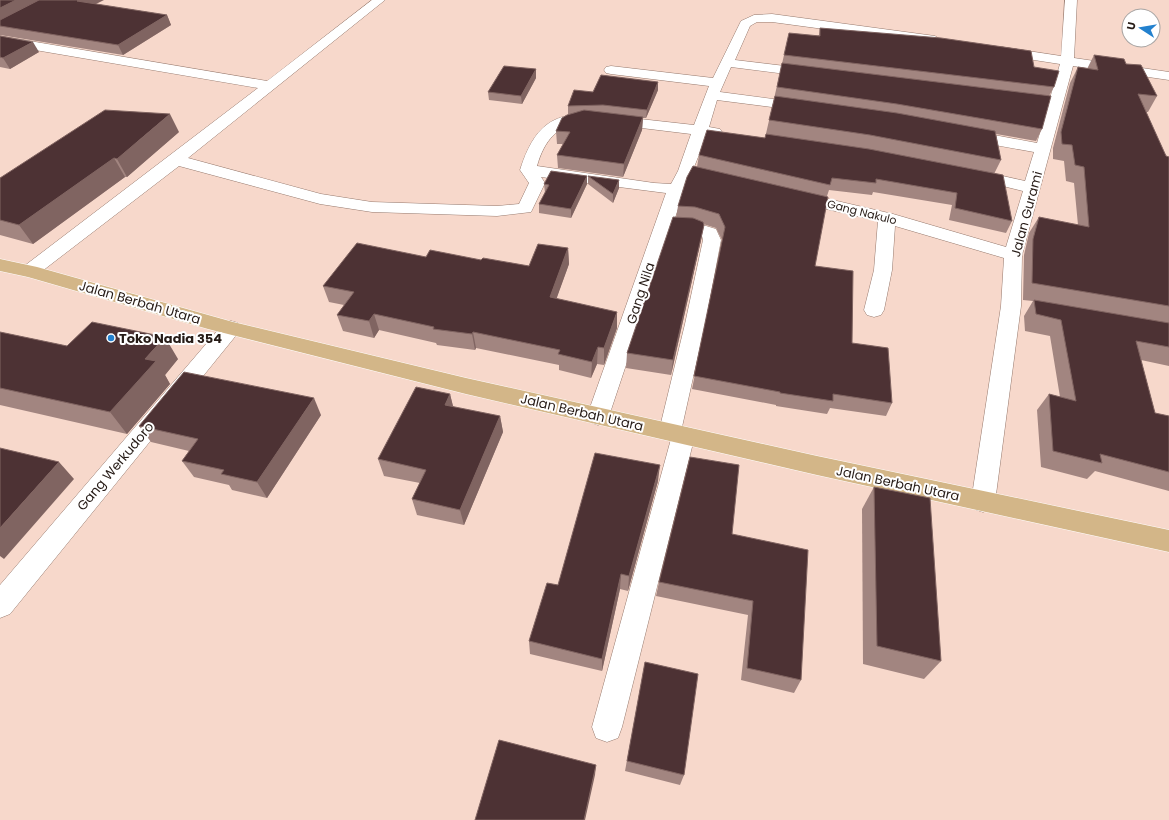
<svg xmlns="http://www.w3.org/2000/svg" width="1169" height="820" font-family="Poppins,sans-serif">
	<rect width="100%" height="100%" fill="#f7d8cb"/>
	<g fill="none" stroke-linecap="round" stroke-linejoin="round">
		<g stroke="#96796d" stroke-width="1">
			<g id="minor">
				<path d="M372 0H385L188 158 321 194 372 202 497 206 519 204 529 183 520 170C539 110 567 111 622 117 646 120 670 122 694 125L709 86 611 74 606 73 604 70 606 67 611 66 713 78 741 21 754 15 772 14 935 36 941 40 935 44 772 22H757L750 26 735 60 810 69 815 70 817 73 815 76 810 77 731 67 720 92 803 103 808 104 810 107 808 110 803 111 717 100 709 127 720 129 722 132 720 135H706C696 165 683 192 674 221L693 222 716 229 721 240 705 324 682 427 692 429 695 435 622 727 618 738 607 742 596 738 592 727 671 439 662 437 659 431 685 324 703 240 702 236 691 232 671 230 609 416 606 422 598 425 590 422 587 416 666 193 541 177 545 183 533 208 531 212 497 216 372 212 320 204 179 166 37 275 30 277 23 275 21 271 23 267 258 88 0 44V36L267 81ZM584 121 691 134 678 171 671 184 654 183 537 166C544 141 557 125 584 121Z"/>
				<polygon points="1065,0 1077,0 1074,58 1169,72 1169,80 1073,66 1022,255 1021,306 995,502 992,509 983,512 974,509 971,502 1001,306 1004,258 895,226 892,270 884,310 881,315 874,317 867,315 864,310 874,270 878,221 792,201 790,197 792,193 798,192 893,214 1006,247 1023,191 970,178 968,175 970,172 976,170 1025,181 1034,152 967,140 962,138 959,135 962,132 967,130 1037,143 1060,64 1002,55 996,51 1002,47 1061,56"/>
				<polygon points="231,321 238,323 241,328 238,333 10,614 0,618 0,585 224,323"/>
			</g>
		</g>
		<g stroke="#fff" stroke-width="1">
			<polygon id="major" points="0,259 37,267 233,322 466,378 817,456 1169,530 1169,552 817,475 466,394 208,329 28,277 0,271"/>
		</g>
		<use href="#minor" fill="#fff" fill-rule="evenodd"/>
		<use href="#major" fill="#d3b688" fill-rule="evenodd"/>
	</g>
	<g fill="#a28580">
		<polygon points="0,0 96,4 167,15 171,25 123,55 0,35"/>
		<polygon points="820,28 1034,67 1054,87 1049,96 1042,129 1036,141 996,134 1001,160 994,174 1012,221 1006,233 949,220 952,205 873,192 872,195 829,190 827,196 815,266 852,343 892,403 886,416 830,408 827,414 776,406 776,405 692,389 722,240 716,228 703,224 701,240 671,375 626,368 627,353 676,218 678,206 697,167 699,155 765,138 784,55 819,35"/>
		<polygon points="0,36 39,52 10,69 0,67"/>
		<polygon points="1094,55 1126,64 1157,96 1148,112 1146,112 1166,156 1169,157 1169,366 1141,360 1155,413 1169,416 1169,491 1095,471 1087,479 1041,467 1037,410 1049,394 1060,397 1050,336 1025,331 1024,316 1033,301 1023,300 1024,255 1029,233 1039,217 1078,225 1074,183 1066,181 1064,161 1053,159 1053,148 1070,83 1078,67 1087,69"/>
		<polygon points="536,69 536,78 522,104 489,100 488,92"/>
		<polygon points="658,82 658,90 646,118 643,118 642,130 623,177 558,168 557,155 563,144 557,144 556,131 570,114 568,114 568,106 593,92"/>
		<polygon points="179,132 127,177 125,177 33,244 0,235 0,178"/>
		<polygon points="587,176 587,184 571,218 539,213 539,204 545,193 544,184"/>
		<polygon points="588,176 619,188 613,203 588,184"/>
		<polygon points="568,248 569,264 556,299 617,328 604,365 597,364 591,378 559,370 559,365 476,348 475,350 437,345 436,343 379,330 374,338 343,331 337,315 344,305 329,302 323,286 426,257 529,266"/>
		<polygon points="0,332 67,346 178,359 165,375 170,384 127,434 0,405"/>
		<polygon points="450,394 453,407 500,416 503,432 464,525 417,515 412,499 420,483 384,476 378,459"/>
		<polygon points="321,415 267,498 232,490 229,485 194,477 182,461 189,451 151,442 139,426"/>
		<polygon points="658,481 628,591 620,589 602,671 530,654 529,641 558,585"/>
		<polygon points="874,487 941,661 924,679 863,664 862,509"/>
		<polygon points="732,534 801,680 794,693 741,680 748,615 656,596 659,582"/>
		<polygon points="645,662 684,775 680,785 625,771"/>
	</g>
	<g fill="#806461">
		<polygon points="16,0 42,0 0,21 0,8"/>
		<polygon points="79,0 104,0 82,11 77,1"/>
		<polygon points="167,15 171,25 123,55 118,45"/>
		<polygon points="33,42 39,52 10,69 3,58"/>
		<polygon points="536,69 536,78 522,104 521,96"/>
		<polygon points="658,82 658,90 646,118 647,110"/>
		<polygon points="170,114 179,132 127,177 117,159"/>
		<polygon points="643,117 642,130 623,177 624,164"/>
		<polygon points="114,158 125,177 33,244 19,225"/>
		<polygon points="587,176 587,184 571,218 571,209"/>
		<polygon points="619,180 619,188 613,203 613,194"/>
		<polygon points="704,225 701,240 671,375 673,360"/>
		<polygon points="568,248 569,264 551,314 550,297"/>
		<polygon points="617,312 617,328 604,365 604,348"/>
		<polygon points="374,314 379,330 374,338 369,321"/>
		<polygon points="473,332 476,348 475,350 472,334"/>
		<polygon points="165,337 178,359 165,375 170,384 127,434 110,412 145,359"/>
		<polygon points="598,347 597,364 591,378 592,362"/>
		<polygon points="450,394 454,410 445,405"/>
		<polygon points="314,398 321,415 267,498 257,482"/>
		<polygon points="500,416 503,432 464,525 460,510"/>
		<polygon points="59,462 74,479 4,559 0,556 0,528"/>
		<polygon points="660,465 658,481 628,591 629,576"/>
		<polygon points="621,574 620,589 602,671 602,659"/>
		<polygon points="596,765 595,775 585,820 584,820"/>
	</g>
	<g fill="#4d3234" stroke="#806461">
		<polygon points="0,0 16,0 0,8"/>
		<polygon points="39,0 79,0 77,1 167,15 118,45 0,26 0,20"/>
		<polygon points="820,28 941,38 1031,51 1034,67 1059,71 1054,87 784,55 789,33 820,36"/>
		<polygon points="0,36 33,42 3,58 0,57"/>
		<polygon points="1094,55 1124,59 1126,64 1141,65 1157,96 1138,94 1166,156 1169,157 1169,306 1032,283 1033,239 1039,217 1089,227 1084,167 1075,165 1072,145 1062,144 1061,132 1078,67 1098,70"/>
		<polygon points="782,63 1051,96 1042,129 897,104 777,87"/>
		<polygon points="504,66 536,69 521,96 488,92"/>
		<polygon points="601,75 658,82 647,110 603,105 568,106 574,90 593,92"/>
		<polygon points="775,96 897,113 995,131 1001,160 870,135 769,120"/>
		<polygon points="105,110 170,114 117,159 114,158 19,225 0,220 0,178"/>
		<polygon points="584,110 643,117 624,164 557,155 570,132 556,131 562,118 567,115"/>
		<polygon points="707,130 765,138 766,134 869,149 1003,175 1012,221 955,208 957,193 876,179 876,183 832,178 830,185 699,155"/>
		<polygon points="693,166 828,197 815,266 853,271 852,343 888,348 892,403 833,394 833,401 780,393 780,392 694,376 725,227 719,214 695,207 678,206 687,177"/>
		<polygon points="551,171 587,176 571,209 539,204 549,185 544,184"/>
		<polygon points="588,176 619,180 613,194"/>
		<polygon points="673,217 693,218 703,222 704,225 673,360 627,353"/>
		<polygon points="357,243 426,257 430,250 481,260 483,258 529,266 538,244 568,248 550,297 617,312 604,348 598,347 592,362 558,354 560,350 473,332 472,334 433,329 434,327 374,314 369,321 337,315 354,292 323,286"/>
		<polygon points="1034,300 1169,323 1169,347 1136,341 1155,413 1169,416 1169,472 1100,454 1102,463 1053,451 1049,394 1076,401 1061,320 1036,314"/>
		<polygon points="92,322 165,337 145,359 156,361 110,412 0,388 0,332 67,346"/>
		<polygon points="184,372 314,398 257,482 221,474 224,470 182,461 198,439 139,426"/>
		<polygon points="416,387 450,394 445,405 500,416 460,510 412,499 426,470 378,459"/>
		<polygon points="0,448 59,462 0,528"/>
		<polygon points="595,453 660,465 629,576 621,574 602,659 529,641 547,583 558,585"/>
		<polygon points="690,457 739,465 732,534 808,550 801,680 747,668 753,601 659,582"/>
		<polygon points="874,487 930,498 941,661 877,646"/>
		<polygon points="645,662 698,674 684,775 627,761"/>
		<polygon points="499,740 596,765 584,820 475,820"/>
	</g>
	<circle fill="#2381ce" stroke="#fff" stroke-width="1.5" cx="111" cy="338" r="4"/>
	<g text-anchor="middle" stroke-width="4" stroke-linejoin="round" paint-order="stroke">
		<g font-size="11" fill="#261b16" stroke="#fff">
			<text transform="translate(862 212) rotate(14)" y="4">Gang Nakulo</text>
		</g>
		<g font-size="13" fill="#261b16" stroke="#fff">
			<text transform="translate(1026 214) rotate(-75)" y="5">Jalan Gurami</text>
			<text transform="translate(640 293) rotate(-72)" y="5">Gang Nila</text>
			<text transform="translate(140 302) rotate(16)" y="5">Jalan Berbah Utara</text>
			<text transform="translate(582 412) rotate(13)" y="5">Jalan Berbah Utara</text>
			<text transform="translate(115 466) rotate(-50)" y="5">Gang Werkudoro</text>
			<text transform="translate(898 483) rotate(12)" y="5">Jalan Berbah Utara</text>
		</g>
		<g font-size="13" font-weight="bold" fill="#261b16" stroke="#fff" text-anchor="start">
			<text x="119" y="343">Toko Nadia 354</text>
		</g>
	</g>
	<g transform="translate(1141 28) rotate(282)"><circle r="19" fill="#ffffff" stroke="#a8a4a2"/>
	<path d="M0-3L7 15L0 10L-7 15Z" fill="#2381ce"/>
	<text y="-6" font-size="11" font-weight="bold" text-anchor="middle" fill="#261b16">U</text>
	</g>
</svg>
